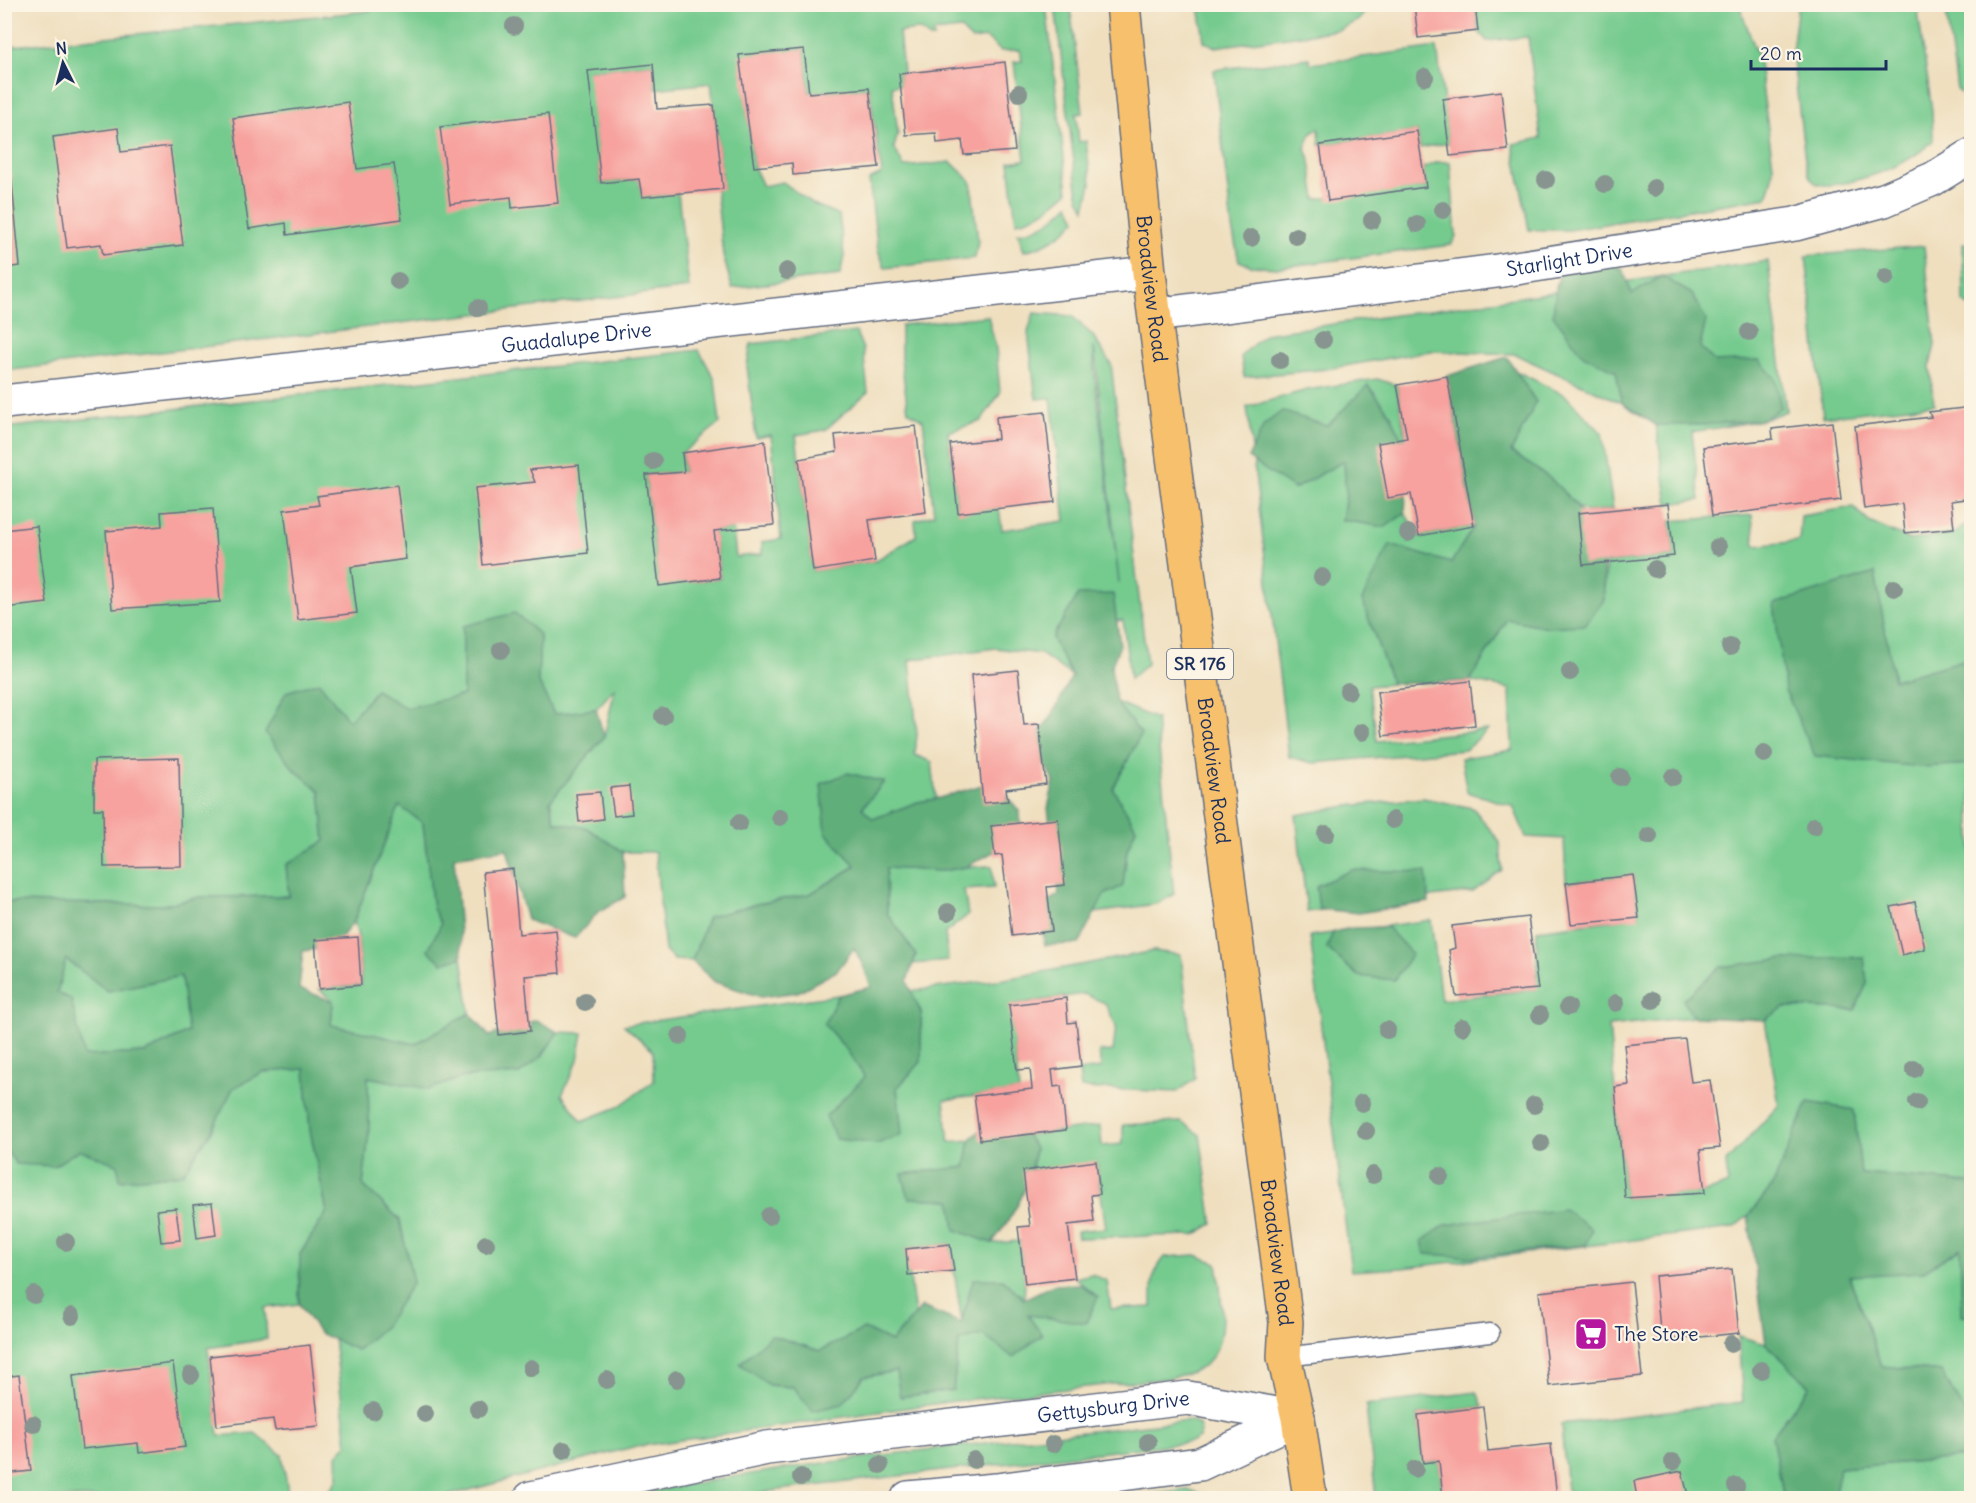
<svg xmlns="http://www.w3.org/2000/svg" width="1976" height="1503" font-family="Delius,sans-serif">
	<rect width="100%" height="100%" fill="#fcf5e5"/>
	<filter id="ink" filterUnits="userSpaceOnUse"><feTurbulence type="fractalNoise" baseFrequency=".0167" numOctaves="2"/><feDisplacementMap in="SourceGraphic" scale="12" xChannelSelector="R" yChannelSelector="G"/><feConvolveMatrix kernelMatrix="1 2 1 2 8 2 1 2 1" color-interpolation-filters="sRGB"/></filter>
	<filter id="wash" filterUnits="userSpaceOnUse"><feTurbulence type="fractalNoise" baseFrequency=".008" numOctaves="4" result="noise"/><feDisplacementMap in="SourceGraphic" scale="24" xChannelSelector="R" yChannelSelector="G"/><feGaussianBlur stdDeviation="1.35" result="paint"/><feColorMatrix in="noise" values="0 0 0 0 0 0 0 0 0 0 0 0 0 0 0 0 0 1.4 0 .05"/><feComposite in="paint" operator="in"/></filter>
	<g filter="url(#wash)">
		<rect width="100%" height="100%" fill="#efdfbf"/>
		<g fill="#75ca8e" stroke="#487c76" stroke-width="1.5" fill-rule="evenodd">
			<path d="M369 4 1046 5 1068 192C1051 206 1038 219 1016 222L1009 162 1025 160 1014 62 1022 61 1020 50 1001 51 986 38 972 40 961 29 933 32 934 38H930L919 30 899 32 903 73 899 74 901 85 892 86 898 134 894 147 904 167 951 162 971 181 978 241 975 258 885 268 878 250 869 180 882 174 869 88 809 93 804 49 740 56 754 167 763 186 783 182 811 203 839 215 844 256 840 275 732 288 723 255 716 189 723 188 711 83 655 89 652 64 589 71 601 183 639 179 642 197 678 193 689 288 5 371 4 47 369 11Z"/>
			<polygon points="1314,4 1315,6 1370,5 1359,20 1338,30 1215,47 1204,41 1199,5"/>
			<polygon points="1055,5 1070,5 1083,113 1076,114 1079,142 1086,141 1091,184 1085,209 1079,198 1077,188"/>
			<polygon points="1475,5 1739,5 1758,56 1773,165 1772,181 1767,197 1569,230 1529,230 1513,144 1541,138 1528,37 1487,41 1478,31"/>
			<path d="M1798 5H1917L1932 111 1933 141C1923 150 1911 159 1898 165 1884 172 1825 194 1813 181 1807 176 1807 166 1805 159L1792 51Z"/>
			<polygon points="1945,5 1971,5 1971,105 1957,89"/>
			<polygon points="1437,47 1449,143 1420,148 1417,131 1320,145 1319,128 1311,134 1305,148 1309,156 1316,199 1426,187 1423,168 1438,162 1450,162 1456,236 1451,245 1275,268 1252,266 1239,261 1232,228 1214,70 1309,58 1311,64"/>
			<path d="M1069 204 1076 220C1062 237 1046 246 1024 251L1018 233C1039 230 1054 220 1069 204Z"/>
			<polygon points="1963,243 1971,244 1971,308 1964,302"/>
			<polygon points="1924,246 1935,345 1930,366 1934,404 1823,417 1806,256"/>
			<polygon points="1768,261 1786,411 1763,420 1692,432 1700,500 1668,504 1656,425 1622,403 1514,354 1430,351 1327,369 1244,377 1241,356 1265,334"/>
			<path d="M1034 313 1072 316 1093 336 1111 364 1147 664 1130 679 1123 620 1056 629 1052 638 1072 676 1041 654 996 648 910 660 917 734 915 755 932 762 936 799 918 802 873 819 862 809 883 783 826 833 856 866 810 894 757 904 708 917 692 961 674 960 665 951 655 852H623L587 828 555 822 550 801 604 737 615 688 596 709 554 714 538 681 540 635 463 626V695L349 721 294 769 320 791 325 842 286 865 289 896 200 897 163 905 5 902V428L699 350 715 380 720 423 682 453 684 472 646 475 659 585 720 578 714 531 733 529 736 557 762 554V542L781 539 771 435 756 438 747 366 751 344 856 332 863 349 868 392 825 430 796 435 813 571 875 561 916 536 915 520 934 514 923 420 908 411 901 359V325L988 316 996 348 1000 393 981 421 948 432 958 512 999 508 1002 530 1065 521 1051 398 1036 399 1028 332ZM1094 346 1119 582V583L1094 368Z"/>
			<polygon points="1516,371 1565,395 1602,433 1613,509 1586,512 1575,504 1550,478 1511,452 1536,402"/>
			<polygon points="1377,379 1397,385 1408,454 1391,415 1294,488 1344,461 1346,495 1342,520 1385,527 1405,513 1419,536 1474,526 1452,563 1362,600 1392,684 1369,686 1377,741 1488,730 1465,750 1313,763 1289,757 1247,407 1307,390"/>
			<path d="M1853 507 1869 522 1910 540 1953 534 1971 521V658L1894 681 1875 574 1774 604 1921 767 1971 764V1183L1861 1174 1854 1110 1808 1102 1773 1185 1748 1216 1733 1228 1403 1268 1351 1271 1310 936 1431 920 1441 1000 1537 989V930L1639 917 1633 875 1566 883 1564 839 1526 837 1513 806 1467 792 1461 758 1512 750 1510 689 1470 681 1507 619 1548 627 1604 600 1606 563 1674 556 1670 521 1752 515 1755 546 1799 541 1801 516ZM1867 983 1855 1010 1784 1007 1765 1020 1779 1105 1726 1162 1728 1184 1705 1193 1625 1198 1609 1026 1693 1017Z"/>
			<polygon points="1116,702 1156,719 1174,894 1156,904 1095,913 1104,895 1123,885 1127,850 1136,828 1113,789 1141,734"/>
			<polygon points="1423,798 1473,808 1500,842 1502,870 1473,892 1307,912 1296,815 1347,806"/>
			<polygon points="399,805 423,823 433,908 441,924 442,963 462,957 470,1013 415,1044 331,1025 333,1001 319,989 361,985 358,937 354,921"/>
			<polygon points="992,866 994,888 964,890 968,915 945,933 948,961 913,964 916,955 887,913 886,868 941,871 966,867"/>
			<path d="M1154 951 1181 955 1195 1079 1177 1092 1081 1088 1079 1071 1101 1068 1099 1052 1113 1051 1116 1026 1105 1003 1084 994 1010 1005 1019 1091 944 1100 949 1142 970 1140 966 1167 910 1198 952 1200 992 1243 1020 1241 1025 1284 1024 1299 1003 1279 962 1323 950 1244 906 1249 915 1315 891 1342 864 1329 820 1351 771 1335 769 1385 793 1387 842 1404 864 1377 896 1371 901 1397 953 1390 959 1341 982 1335 1028 1314 1098 1297 1075 1278 1092 1274 1107 1281 1111 1309 1152 1307C1152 1285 1150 1275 1165 1257L1196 1255 1217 1263C1221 1294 1232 1351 1199 1369 1191 1373 1180 1375 1171 1378L955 1401 633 1447 439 1498H325L338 1478 337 1455 347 1444 334 1339 357 1349 400 1220 363 1185 369 1132 368 1077 430 1089 464 1077 519 1074 542 1056 558 1032 583 1033 578 1060 562 1095 582 1121 618 1107 654 1081 653 1051 624 1025 839 995 824 1024 847 1050 902 1134 897 1088 921 1062V1013L911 991 1005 979Z"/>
			<polygon points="65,959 108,991 181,976 189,1032 145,1053 83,1056 71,999 56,993"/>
			<polygon points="305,1069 310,1130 327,1212 300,1254 299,1304 265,1308 267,1339 208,1348 219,1436 255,1433 282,1455 289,1498 5,1498 4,1148 16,1164 79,1149 117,1164 121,1180 182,1174 211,1132 233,1088 264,1072"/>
			<polygon points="1181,1122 1200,1135 1213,1224 1194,1235 1078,1238 1077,1231 1106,1228 1096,1162 1032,1170 1035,1148 1026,1135 1100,1126 1102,1146 1123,1144 1123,1125"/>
			<polygon points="1961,1248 1962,1316 1971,1317 1971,1425 1942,1372 1881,1366 1849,1275 1922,1272"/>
			<polygon points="1738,1336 1766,1344 1810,1386 1772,1436 1784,1498 1581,1498 1567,1491 1561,1424 1743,1402"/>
			<polygon points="1477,1392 1483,1407 1418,1415 1423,1463 1439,1461 1443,1498 1376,1498 1366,1405"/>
			<path d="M1190 1420 1199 1425 1201 1432 1199 1438 1192 1442 786 1489 726 1498H619C807 1459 999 1442 1190 1420Z"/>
			<polygon points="1971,1457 1971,1498 1834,1498 1840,1468"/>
			<polygon points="1188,1490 1218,1498 1114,1498"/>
		</g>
		<g fill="#60ae79" stroke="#3e6e6c" stroke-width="1.5" fill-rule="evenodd">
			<polygon points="1565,254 1622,268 1632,294 1662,276 1692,294 1706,320 1700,347 1715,362 1759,360 1775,378 1781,407 1763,420 1703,425 1656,425 1622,403 1616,371 1583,355 1553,315 1556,287"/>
			<polygon points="1507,357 1536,402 1511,452 1550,478 1575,504 1603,542 1604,600 1585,625 1548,627 1507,619 1470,681 1392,684 1362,600 1390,545 1451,563 1474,526 1447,376"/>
			<polygon points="1368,385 1391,415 1408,454 1405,513 1385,527 1342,520 1346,495 1344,461 1294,489 1248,458 1264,425 1282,411 1327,426"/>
			<polygon points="1875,573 1894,680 1971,658 1971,764 1921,767 1815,756 1785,690 1774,604"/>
			<polygon points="1113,594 1120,645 1111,667 1116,702 1141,734 1113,789 1136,828 1127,850 1123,886 1104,895 1079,944 1045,945 1039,908 1059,894 1048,808 1054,781 1032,742 1051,717 1072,676 1052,638 1078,595"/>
			<path d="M515 613 540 635 538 681 554 714 596 709 604 737 550 801 555 822 587 828 623 852 625 897 598 912 575 938 527 920 507 849 454 857 462 957 442 963 428 950 441 924 433 908 423 823 399 806 354 921 334 947 303 951 299 989 333 1001 331 1025 415 1044 470 1013 489 1036 536 1020 558 1032 542 1056 519 1074 464 1077 430 1089 368 1077 369 1132 363 1185 400 1220 413 1282 385 1326 357 1350 319 1333 299 1304 300 1254 327 1212 310 1130 305 1069 264 1072 233 1088 211 1132 182 1174 120 1180 117 1164 79 1150 54 1166 16 1164 5 1148V902L163 905 200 897 289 896 286 865 325 841 320 791 294 769 265 733 286 692 319 682 349 721 376 690 406 708 463 695V626ZM66 959 108 991 181 976 188 1032 145 1053 84 1056 71 999 57 993Z"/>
			<polygon points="848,773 884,782 862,808 873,819 918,802 936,799 995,781 1020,812 1021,831 1008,844 966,867 941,871 886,868 887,913 916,955 907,981 921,1013 921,1062 897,1088 902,1134 877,1144 836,1139 826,1116 865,1077 847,1050 824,1024 839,995 871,987 865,970 854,948 837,971 798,992 761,997 715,982 692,961 708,917 757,904 810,894 856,866 826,833 821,784"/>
			<polygon points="1352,870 1426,872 1429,902 1359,913 1319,909 1316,886"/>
			<polygon points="1387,927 1412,954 1394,980 1358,976 1327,948 1333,932 1352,928"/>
			<polygon points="1864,957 1867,983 1855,1010 1784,1007 1765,1020 1693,1017 1683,1000 1720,967 1781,959"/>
			<polygon points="1808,1102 1854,1110 1861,1174 1971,1183 1971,1317 1962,1316 1960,1248 1922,1272 1849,1276 1881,1366 1942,1372 1971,1425 1971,1457 1840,1468 1834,1498 1784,1498 1772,1436 1810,1386 1766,1344 1748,1216 1773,1185"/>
			<path d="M1017 1122 1035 1148C1028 1191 1018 1209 992 1243L955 1230 951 1200 909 1198 902 1174 965 1167 970 1140 987 1124Z"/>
			<polygon points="1564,1209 1592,1229 1586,1245 1472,1257 1425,1254 1422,1241 1445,1225"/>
			<polygon points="973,1279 1003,1279 1024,1299 1053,1285 1080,1284 1098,1297 1086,1323 1028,1315 1042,1335 1013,1357 982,1335 959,1341 953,1390 900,1397 896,1371 864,1377 842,1404 813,1411 793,1387 769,1385 740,1364 771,1335 820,1351 864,1329 891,1342 922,1307 961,1323"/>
		</g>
		<g id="blocks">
			<g fill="#f7a29f">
				<polygon points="1414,4 1475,4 1478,31 1418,38"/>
				<polygon points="804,49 809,93 869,88 879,167 793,175 792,163 754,167 739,55"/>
				<polygon points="1005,62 1015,151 964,155 962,140 937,143 936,133 906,135 899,74"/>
				<polygon points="653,64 657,109 714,105 723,189 642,197 639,179 601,183 588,71"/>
				<polygon points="1501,91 1508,150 1450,156 1443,99"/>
				<polygon points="348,102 357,169 394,164 402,219 287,235 286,223 249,229 233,118"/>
				<polygon points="548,114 558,203 512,208 511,197 450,204 440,127"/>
				<polygon points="118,128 121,152 170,146 183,245 103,255 101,244 67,248 53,137"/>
				<polygon points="1417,131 1426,187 1328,201 1320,145"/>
				<polygon points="11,173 20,266 4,268 4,174"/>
				<polygon points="1447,376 1474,526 1419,536 1411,494 1388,498 1378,443 1407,438 1397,385"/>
				<polygon points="1972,407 1972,498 1951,501 1954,528 1905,533 1902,504 1864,509 1855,426 1931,417 1929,412"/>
				<polygon points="1045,412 1055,502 958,513 950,444 998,439 996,417"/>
				<polygon points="1832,422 1841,500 1712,516 1703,447 1773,439 1772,429"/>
				<polygon points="916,426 926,512 869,520 875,561 813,571 799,459 837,452 835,435"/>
				<polygon points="765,441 774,525 714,531 720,578 659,586 646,475 684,472 682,453"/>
				<polygon points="579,465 588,553 483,565 475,488 535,482 530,470"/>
				<polygon points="397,485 406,559 351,567 357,613 298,620 284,510 319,505 317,496"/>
				<polygon points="1668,504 1674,556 1583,565 1578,513"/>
				<polygon points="213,508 220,602 112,609 106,531 162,526 161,512"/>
				<polygon points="37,526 47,603 4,608 4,530"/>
				<polygon points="1018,670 1024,725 1039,724 1046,784 1006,789 1008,801 983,803 971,675"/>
				<polygon points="1470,681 1475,725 1383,736 1377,692"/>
				<polygon points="179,758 181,866 104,867 103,809 94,809 94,760"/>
				<polygon points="629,786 632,814 614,816 610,788"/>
				<polygon points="600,792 603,819 579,822 576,794"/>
				<polygon points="1058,819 1065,885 1047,887 1052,931 1012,936 1002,855 995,856 991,826"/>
				<polygon points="513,869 519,934 556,930 560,973 525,976 530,1031 499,1035 483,872"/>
				<polygon points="1633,875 1639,918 1571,924 1566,883"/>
				<polygon points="1915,902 1925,949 1902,955 1891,907"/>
				<polygon points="1528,917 1538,989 1456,996 1449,950 1455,948 1452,926"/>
				<polygon points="358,937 361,985 319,989 315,940"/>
				<polygon points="1066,998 1068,1023 1076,1022 1081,1066 1052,1070 1054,1087 1061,1086 1066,1130 980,1140 974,1096 1032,1089 1030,1069 1017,1070 1009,1005"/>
				<polygon points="1685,1039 1691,1082 1710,1080 1720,1148 1700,1150 1705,1193 1625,1198 1615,1087 1629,1085 1624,1045"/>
				<polygon points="1096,1161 1100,1194 1091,1195 1094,1222 1068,1225 1075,1278 1025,1284 1018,1227 1030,1226 1023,1171"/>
				<polygon points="212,1203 216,1235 197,1238 193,1205"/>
				<polygon points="176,1208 180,1240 161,1242 157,1210"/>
				<polygon points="950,1244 954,1271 908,1275 906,1249"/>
				<polygon points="1732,1269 1739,1333 1661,1341 1655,1276"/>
				<polygon points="1632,1282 1642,1376 1549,1386 1539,1292"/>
				<polygon points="310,1345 319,1426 275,1430 273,1419 217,1426 210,1356"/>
				<polygon points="173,1363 185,1447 139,1453 138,1443 82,1449 73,1376"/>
				<polygon points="19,1375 31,1471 4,1474 4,1377"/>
				<polygon points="1483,1407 1488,1451 1551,1444 1557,1498 1443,1498 1439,1461 1423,1463 1418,1415"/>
				<polygon points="1682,1471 1688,1495 1671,1498 1637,1498 1634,1481"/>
			</g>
		</g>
	</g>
	<g filter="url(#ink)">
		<use href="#blocks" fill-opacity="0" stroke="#656d80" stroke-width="1.5"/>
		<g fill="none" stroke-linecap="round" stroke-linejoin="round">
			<g stroke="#656d80" stroke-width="21">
				<polyline id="lane" points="1284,1357 1490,1333"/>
			</g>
			<g stroke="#656d80" stroke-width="36">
				<g id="street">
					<path id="s1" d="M1155 315 1497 271 1795 224 1884 200 1933 179 1972 155"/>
					<path id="s2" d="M4 402 1149 273"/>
					<path id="s3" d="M531 1498 767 1448 1188 1398 1298 1418"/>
					<polyline points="908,1498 996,1490 1200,1464 1298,1418"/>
				</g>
			</g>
			<g stroke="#656d80" stroke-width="36">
				<g id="primary">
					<path id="s4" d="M1123 4 1149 273 1286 1322 1284 1357 1298 1418 1310 1498"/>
				</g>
			</g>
			<use href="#lane" stroke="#fff" stroke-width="18"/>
			<use href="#street" stroke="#fff" stroke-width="33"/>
			<use href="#primary" stroke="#f7c06c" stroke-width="33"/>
		</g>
		<g fill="#879490">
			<circle cx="514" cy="26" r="9"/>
			<circle cx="1425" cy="77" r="9"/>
			<circle cx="1019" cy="93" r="9"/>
			<circle cx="1546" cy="180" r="9"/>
			<circle cx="1605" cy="184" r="9"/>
			<circle cx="1654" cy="188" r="9"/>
			<circle cx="1443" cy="210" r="9"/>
			<circle cx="1372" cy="220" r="9"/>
			<circle cx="1417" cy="224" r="9"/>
			<circle cx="1296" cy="236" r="9"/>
			<circle cx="1251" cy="238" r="9"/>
			<circle cx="787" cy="271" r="9"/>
			<circle cx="1886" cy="277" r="9"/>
			<circle cx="398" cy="281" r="9"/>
			<circle cx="478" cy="308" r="9"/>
			<circle cx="1749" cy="332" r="9"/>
			<circle cx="1323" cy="340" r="9"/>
			<circle cx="1280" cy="360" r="9"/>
			<circle cx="653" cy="461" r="9"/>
			<circle cx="1408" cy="533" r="9"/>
			<circle cx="1718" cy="547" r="9"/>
			<circle cx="1655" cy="569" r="9"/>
			<circle cx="1322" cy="577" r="9"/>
			<circle cx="1894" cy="588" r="9"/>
			<circle cx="1730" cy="647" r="9"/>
			<circle cx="501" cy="650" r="9"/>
			<circle cx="1570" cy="672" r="9"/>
			<circle cx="1348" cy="691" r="9"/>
			<circle cx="663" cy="716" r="9"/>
			<circle cx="1362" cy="732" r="9"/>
			<circle cx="1764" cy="754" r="9"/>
			<circle cx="1620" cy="777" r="9"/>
			<circle cx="1673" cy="777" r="9"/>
			<circle cx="780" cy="817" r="9"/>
			<circle cx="1393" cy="820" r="9"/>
			<circle cx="739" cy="823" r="9"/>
			<circle cx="1814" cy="826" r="9"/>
			<circle cx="1326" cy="834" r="9"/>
			<circle cx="1649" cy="836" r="9"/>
			<circle cx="948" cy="912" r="9"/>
			<circle cx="1653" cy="1000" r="9"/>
			<circle cx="585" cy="1002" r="9"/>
			<circle cx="1616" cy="1003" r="9"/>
			<circle cx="1568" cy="1007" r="9"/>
			<circle cx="1540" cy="1015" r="9"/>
			<circle cx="1462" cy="1027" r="9"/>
			<circle cx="1387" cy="1030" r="9"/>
			<circle cx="680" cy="1036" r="9"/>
			<circle cx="1914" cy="1069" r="9"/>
			<circle cx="1917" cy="1102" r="9"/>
			<circle cx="1362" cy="1103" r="9"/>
			<circle cx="1534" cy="1105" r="9"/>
			<circle cx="1366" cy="1131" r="9"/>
			<circle cx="1541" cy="1143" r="9"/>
			<circle cx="1373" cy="1175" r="9"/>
			<circle cx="1440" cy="1176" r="9"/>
			<circle cx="769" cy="1216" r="9"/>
			<circle cx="66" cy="1242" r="9"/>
			<circle cx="486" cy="1244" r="9"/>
			<circle cx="34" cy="1295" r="9"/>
			<circle cx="72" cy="1316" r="9"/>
			<circle cx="1731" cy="1344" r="9"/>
			<circle cx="531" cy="1368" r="9"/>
			<circle cx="1761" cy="1370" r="9"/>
			<circle cx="191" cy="1375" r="9"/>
			<circle cx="677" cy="1379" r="9"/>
			<circle cx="607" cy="1380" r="9"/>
			<circle cx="478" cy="1409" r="9"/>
			<circle cx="373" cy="1411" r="9"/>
			<circle cx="425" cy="1414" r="9"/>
			<circle cx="33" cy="1424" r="9"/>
			<circle cx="1148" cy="1442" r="9"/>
			<circle cx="1053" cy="1444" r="9"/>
			<circle cx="564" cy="1450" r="9"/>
			<circle cx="974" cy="1460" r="9"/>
			<circle cx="1673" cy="1462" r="9"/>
			<circle cx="880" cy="1465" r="9"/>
			<circle cx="1415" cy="1469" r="9"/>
			<circle cx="801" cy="1477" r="9"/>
			<circle cx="1736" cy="1486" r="9"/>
		</g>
	</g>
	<defs>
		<g id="supermarket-square" transform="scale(1.725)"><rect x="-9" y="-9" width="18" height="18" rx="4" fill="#b5179e" stroke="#fcf5e5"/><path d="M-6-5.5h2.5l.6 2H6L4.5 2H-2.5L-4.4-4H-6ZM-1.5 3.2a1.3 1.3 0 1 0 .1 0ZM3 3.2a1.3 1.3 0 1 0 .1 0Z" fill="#fff"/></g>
	</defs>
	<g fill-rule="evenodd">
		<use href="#supermarket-square" x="1591" y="1334"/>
	</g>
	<g text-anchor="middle" stroke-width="4.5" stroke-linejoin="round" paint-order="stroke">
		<rect fill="#fcf5e5" stroke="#5e6a86" stroke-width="1.5" x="1167" y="649" width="66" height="30" rx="4.5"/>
		<g font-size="18" font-weight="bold" fill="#1b2f5e">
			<text x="1200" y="670">SR 176</text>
		</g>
		<g font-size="20" fill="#1b2f5e" stroke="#fcf5e5">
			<text dy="7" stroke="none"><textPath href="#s1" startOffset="418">Starlight Drive</textPath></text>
			<text dy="7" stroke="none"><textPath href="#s4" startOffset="286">Broadview Road</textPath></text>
			<text dy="7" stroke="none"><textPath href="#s2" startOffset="576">Guadalupe Drive</textPath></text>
			<text dy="7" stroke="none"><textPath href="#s4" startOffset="772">Broadview Road</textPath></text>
			<text dy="7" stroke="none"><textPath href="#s4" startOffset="1258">Broadview Road</textPath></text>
			<text dy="7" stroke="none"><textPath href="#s3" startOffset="590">Gettysburg Drive</textPath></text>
		</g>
		<g font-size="20" fill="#1b2f5e" stroke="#fcf5e5" text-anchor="start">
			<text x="1614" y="1341">The Store</text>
		</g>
	</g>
	<rect width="1976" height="1503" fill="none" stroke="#fcf5e5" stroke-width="24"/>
	<g transform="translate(63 63) rotate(354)" stroke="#fcf5e5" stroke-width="4.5" paint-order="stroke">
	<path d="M0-4.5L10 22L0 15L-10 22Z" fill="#1b2f5e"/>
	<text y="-9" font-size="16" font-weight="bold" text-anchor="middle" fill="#1b2f5e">N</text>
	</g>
	<path d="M1751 60v9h135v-9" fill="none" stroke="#1b2f5e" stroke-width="3"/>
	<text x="1760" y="60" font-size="18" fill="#1b2f5e" stroke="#fcf5e5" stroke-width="4.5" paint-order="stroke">20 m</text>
</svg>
